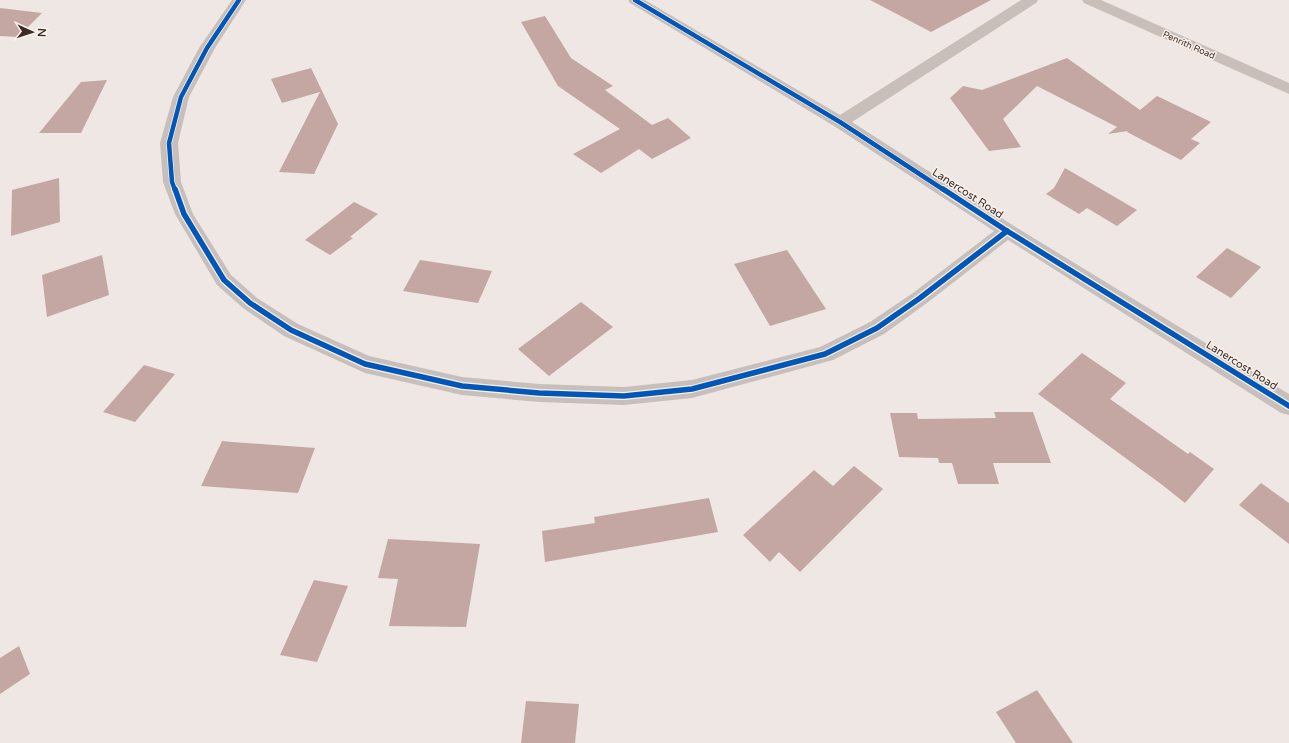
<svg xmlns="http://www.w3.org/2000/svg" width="1289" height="743" font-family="'Varela Round',sans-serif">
	<rect width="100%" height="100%" fill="#efe7e3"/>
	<g fill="#c4a7a3">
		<polygon points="870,0 991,0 931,32"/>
		<polygon points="0,8 42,13 18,37 0,36"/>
		<polygon points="545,16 571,58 613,86 605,90 652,125 668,118 691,138 652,159 639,149 601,173 573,154 620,129 558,86 521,22"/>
		<polygon points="1067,58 1140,110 1157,96 1211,122 1191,139 1200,143 1181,160 1127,132 1128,131 1108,134 1117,127 1037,86 1003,119 1021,147 989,151 950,98 963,86 982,90"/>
		<polygon points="311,68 338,124 314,174 279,172 320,92 282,103 271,79"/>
		<polygon points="107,80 81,133 39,133 81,82"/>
		<polygon points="1065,168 1137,210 1117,226 1087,208 1079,214 1046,194 1054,188"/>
		<polygon points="59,178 60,222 11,236 12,190"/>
		<polygon points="354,202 378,214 350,237 353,238 330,255 305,240"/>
		<polygon points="1227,248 1261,267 1231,298 1196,277"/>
		<polygon points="787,250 826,309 770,326 734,264"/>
		<polygon points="102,255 109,295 47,317 42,275"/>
		<polygon points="420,260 492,271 478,303 403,291"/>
		<polygon points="581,302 613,327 549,376 518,349"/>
		<polygon points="1082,353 1126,383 1110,399 1188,454 1190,452 1214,469 1185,503 1161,484 1038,394"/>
		<polygon points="144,365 175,374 135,422 103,412"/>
		<polygon points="994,412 1033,412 1051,463 993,463 999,484 958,484 952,463 939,463 938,458 899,457 890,413 917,413 918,419 996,418"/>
		<polygon points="222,441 232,442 315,448 298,493 201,486"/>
		<polygon points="854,466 883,489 800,572 779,552 770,562 743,535 814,470 833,486"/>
		<polygon points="1261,483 1289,503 1289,544 1239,505"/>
		<polygon points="709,498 718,532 545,562 542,531 595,523 594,517"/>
		<polygon points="388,539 480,544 466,627 389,626 398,579 378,578"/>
		<polygon points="314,580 348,586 317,662 280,655"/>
		<polygon points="19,646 30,674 0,694 0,658"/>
		<polygon points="1037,690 1060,724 1073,743 1016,743 996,712"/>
		<polygon points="526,701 579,704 575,743 521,743"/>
	</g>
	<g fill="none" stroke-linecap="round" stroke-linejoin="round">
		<g fill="#c8bfbb" fill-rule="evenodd">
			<polygon points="232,0 246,0 215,48 189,97 178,143 181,182 193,214 231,275 257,298 298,324 369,356 462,377 539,384 624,387 692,380 820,347 870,322 913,293 994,231 834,126 630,3 628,0 645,0 840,115 1021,0 1038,0 1036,3 852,122 1014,226 1289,394 1289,415 1281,413 1008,240 927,303 884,334 833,360 692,398 624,405 539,402 462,395 365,373 284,336 243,308 217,285 175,214 163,182 160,143 173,97 199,48"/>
			<polygon points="1082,0 1101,0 1289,83 1289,94 1084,3"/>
		</g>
		<g stroke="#fbf1ea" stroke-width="6">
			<g id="cycleway-far1">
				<polyline points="635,0 840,122 944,190"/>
				<polyline points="175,190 172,182 169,143 181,97 207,48 239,0"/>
			</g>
		</g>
		<g stroke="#fbf1ea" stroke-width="8">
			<g id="cycleway">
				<polyline points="175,189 184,214 224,280 250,303 291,330 365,364 462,386 539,393 624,396 692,389 825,354 877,328 920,298 1007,231"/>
				<polyline points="943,189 1007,231 1289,406"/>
			</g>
		</g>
		<use href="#cycleway-far1" stroke="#0057b8" stroke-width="4.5"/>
		<use href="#cycleway" stroke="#0057b8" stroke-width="5.5"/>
	</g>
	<g text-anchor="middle" stroke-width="3" stroke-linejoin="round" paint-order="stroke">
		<g font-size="9" fill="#3a2b28" stroke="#fbf1ea">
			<text transform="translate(1189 45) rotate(24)" y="3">Penrith Road</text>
		</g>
		<g font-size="11" fill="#3a2b28" stroke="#fbf1ea">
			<text transform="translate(968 193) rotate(33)" y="4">Lanercost Road</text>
			<text transform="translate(1242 365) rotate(32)" y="4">Lanercost Road</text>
		</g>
	</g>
	<g transform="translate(32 32) rotate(93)" stroke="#fbf1ea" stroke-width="3" paint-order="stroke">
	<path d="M0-3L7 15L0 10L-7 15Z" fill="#3a2b28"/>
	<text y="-6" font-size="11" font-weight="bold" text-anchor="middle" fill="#3a2b28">N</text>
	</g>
</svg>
